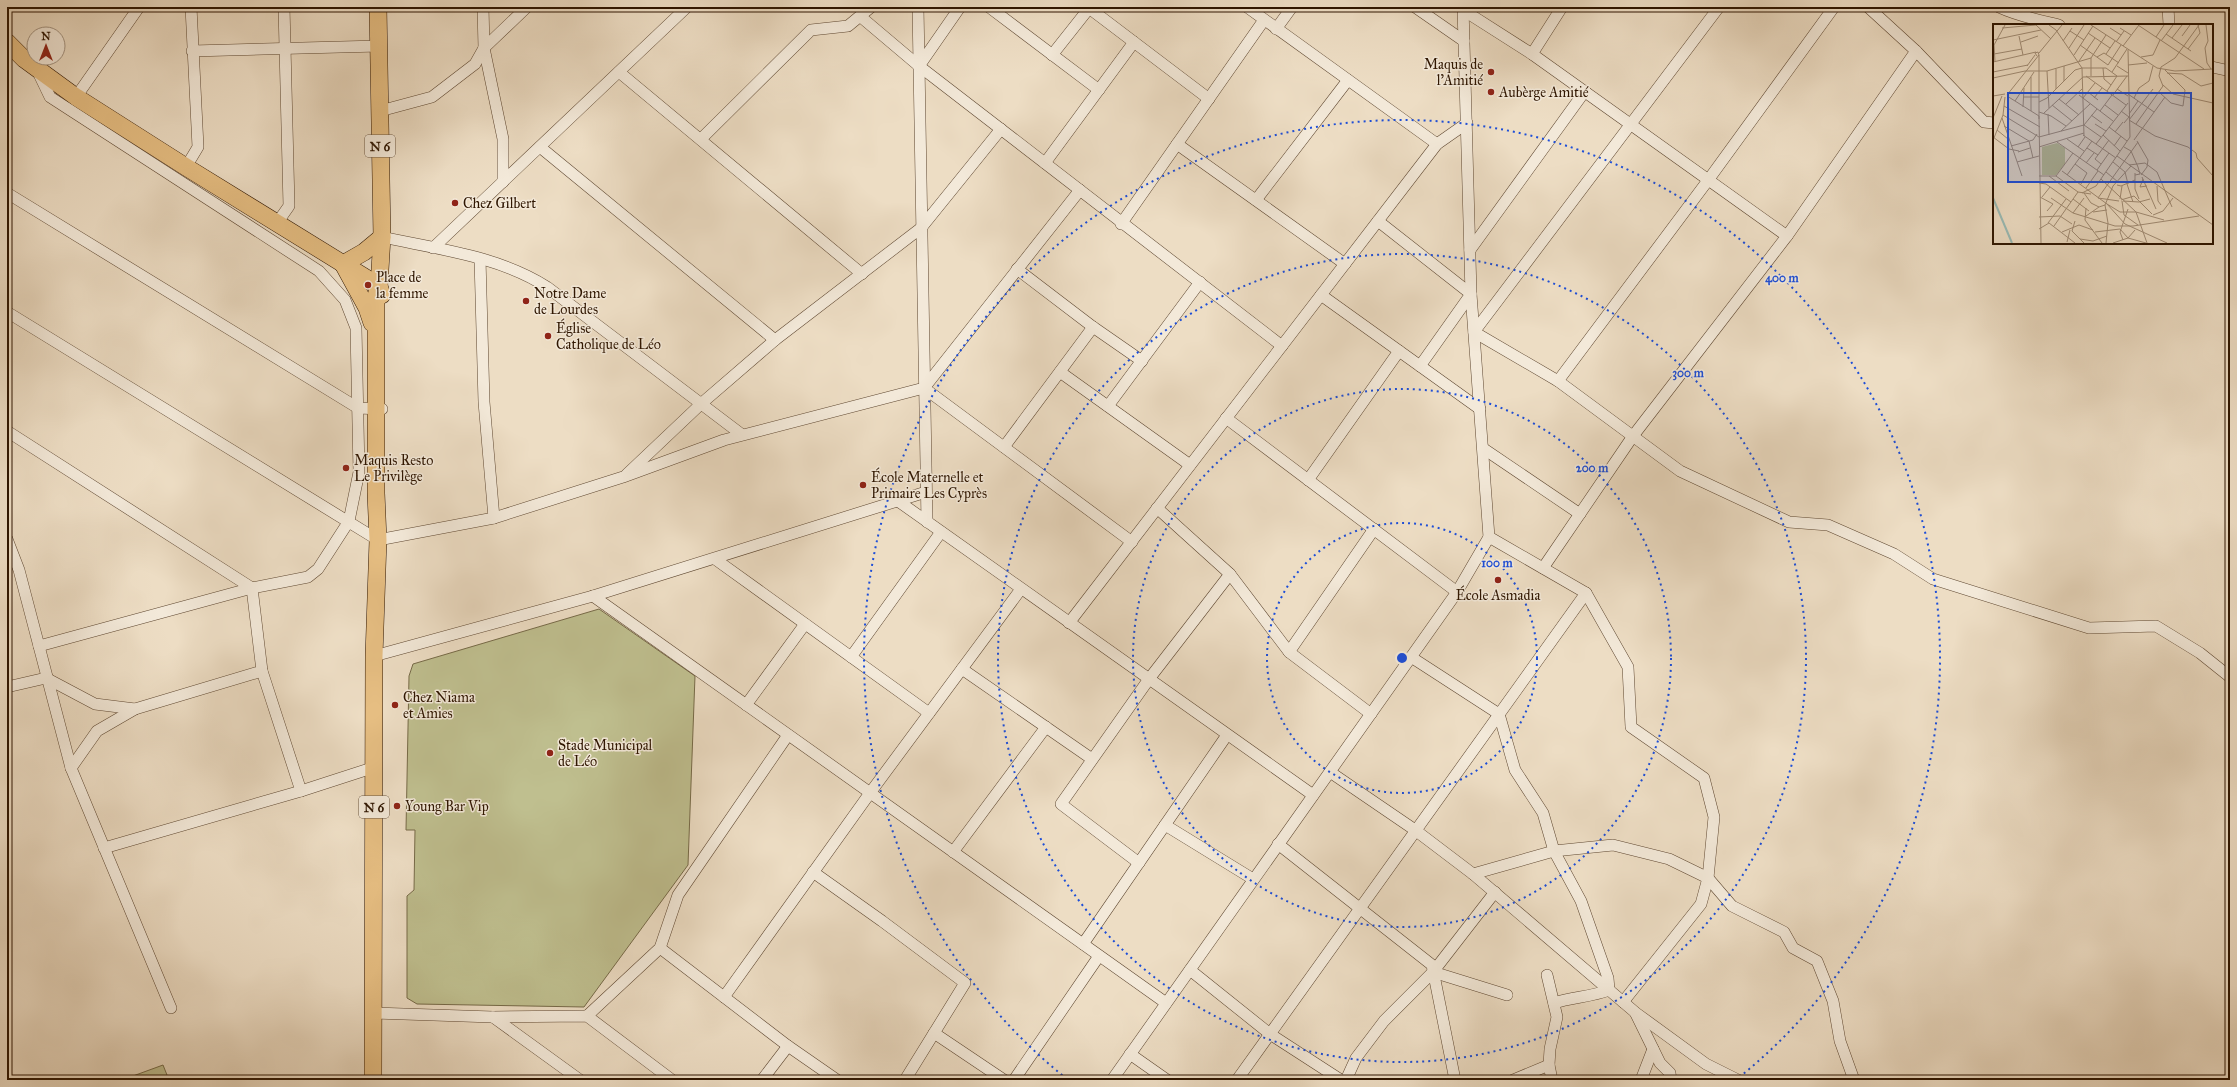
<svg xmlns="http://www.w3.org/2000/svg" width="2237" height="1087" font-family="'IM FELL Great Primer',serif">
	<rect width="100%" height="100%" fill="#edddc4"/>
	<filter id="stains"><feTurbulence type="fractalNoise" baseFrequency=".005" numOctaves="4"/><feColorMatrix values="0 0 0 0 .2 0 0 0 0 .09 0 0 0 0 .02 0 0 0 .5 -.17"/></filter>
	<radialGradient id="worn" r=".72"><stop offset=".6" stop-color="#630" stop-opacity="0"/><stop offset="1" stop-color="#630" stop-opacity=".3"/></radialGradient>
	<g fill="#bfbf8f" stroke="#766a48">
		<polygon points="599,609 695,676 688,865 584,1007 417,1004 407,998 407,896 414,890 415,830 406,830 409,676 413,664"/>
		<polygon points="163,1065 169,1080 122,1080"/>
	</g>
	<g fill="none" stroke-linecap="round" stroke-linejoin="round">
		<g stroke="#5e4731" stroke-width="12">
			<g id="street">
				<polyline points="483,7 484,48 503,139 503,182"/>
				<polyline points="918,7 927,522"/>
				<polyline points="989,7 1099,90"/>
				<polyline points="1247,7 1437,144"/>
				<polyline points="1415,7 1464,41"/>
				<polyline points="1719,7 1474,332 1558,381 1680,471 1789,522 1828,525 1894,554 1933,579 2089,628 2156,626 2200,653 2230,677"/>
				<polyline points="1868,7 1916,51 1984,122 1994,123"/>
				<path d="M1999 7C2018 16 2038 20 2059 25"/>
				<polyline points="2168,7 2169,25"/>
				<polyline points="1089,8 1209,99"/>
				<polyline points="1463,10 1532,54 1787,236"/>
				<polyline points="861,17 919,66 1282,346"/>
				<polyline points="1276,29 1292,7"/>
				<polyline points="192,51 379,46"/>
				<polyline points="1532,54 1562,7"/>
				<polyline points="1052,55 1090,7"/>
				<polyline points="919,66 960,7"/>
				<polyline points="2212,67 2230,71"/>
				<polyline points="37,70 50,97 319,271 345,300 356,328 359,472 349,521 318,569 308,577 252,588 39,646"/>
				<polyline points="619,72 862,274"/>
				<polyline points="76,97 139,7"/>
				<polyline points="380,111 432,97 475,64 484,48 527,7"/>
				<polyline points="701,139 811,30 848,26 871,7"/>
				<polyline points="1177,144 1345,264"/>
				<polyline points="540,147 775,340"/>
				<polyline points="1045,163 1134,42"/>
				<polyline points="186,167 198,147 191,7"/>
				<polyline points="7,193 358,408 382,409"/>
				<polyline points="1256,200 1348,80"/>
				<polyline points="1378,221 1471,294 1420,366"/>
				<polyline points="277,223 289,206 284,7"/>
				<polyline points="1121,224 1264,20"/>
				<path d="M382 237C437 249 499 256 547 287L741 434"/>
				<polyline points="433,248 687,7"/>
				<polyline points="1470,250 1585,91"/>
				<polyline points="480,259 484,402 494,518"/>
				<polyline points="1017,269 1093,327 1142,361"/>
				<polyline points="1321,295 1480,409"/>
				<polyline points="7,312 378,540 494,518 623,477 724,440 924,388 1080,190"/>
				<polyline points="1060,372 1190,465"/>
				<polyline points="1558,381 1709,179 1834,7"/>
				<polyline points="924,388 1132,542"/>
				<polyline points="1108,406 1200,282"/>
				<polyline points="1226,418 1457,592"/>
				<polyline points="7,431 252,588 262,671 301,791"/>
				<polyline points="1004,447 1093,327"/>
				<polyline points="1484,449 1580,514"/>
				<polyline points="627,474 702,403 775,340 921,228 1001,129"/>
				<polyline points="1308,480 1399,351"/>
				<polyline points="898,501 1313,795"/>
				<polyline points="1157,508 1230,574 1289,652 1371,714"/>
				<polyline points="1489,537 1586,593 1628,667 1631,727 1704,778 1714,817 1708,878 1701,904 1623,1002"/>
				<polyline points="7,539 19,570 71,768 171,1008"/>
				<polyline points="715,559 929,713"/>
				<polyline points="1543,568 1633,436 1787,236 1916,51"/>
				<polyline points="593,596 1166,1003"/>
				<polyline points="1069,623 1437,144 1467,123"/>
				<polyline points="1289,652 1374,529"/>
				<polyline points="374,656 593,596 926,492"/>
				<polyline points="851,657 941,532"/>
				<path d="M1411 657 1499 714 1515 770 1543 813 1554 851 1581 901 1608 978 1609 990C1591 997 1572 997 1554 1003"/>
				<polyline points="962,669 1092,759"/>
				<polyline points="7,687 46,678 95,704 135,709"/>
				<polyline points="746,705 805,624"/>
				<polyline points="71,768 97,731 135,709 262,671"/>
				<polyline points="1330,772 1415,830 1473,874 1636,1013 1706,1064 1738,1080"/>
				<polyline points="1165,825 1253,879"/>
				<polyline points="1278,844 1432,965 1455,1080"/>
				<polyline points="104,848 301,791 375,767"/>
				<polyline points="953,852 1046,727"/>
				<polyline points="1139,863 1061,804 1149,679 1230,574"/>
				<polyline points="813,872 882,921 965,983 905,1080"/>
				<polyline points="1473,874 1554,851 1613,845 1669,859 1708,878 1732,906 1784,932 1793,948 1817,961 1833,1001 1840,1041 1854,1080"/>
				<polyline points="1083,944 1227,735"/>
				<polyline points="660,948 788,1046 837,1080"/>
				<polyline points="1190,970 1270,1034 1341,1080"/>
				<polyline points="1433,972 1507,995"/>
				<polyline points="1547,975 1557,1017 1550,1049 1549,1065 1552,1080"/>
				<polyline points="724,997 870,793 1021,589"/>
				<polyline points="374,1013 493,1017 587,1016 672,1080"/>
				<polyline points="1636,1014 1660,1063 1670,1073 1671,1080"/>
				<polyline points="587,1016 660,948 678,895 788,735"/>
				<polyline points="493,1017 580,1080"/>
				<polyline points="934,1033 1004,1080"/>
				<polyline points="1130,1054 1167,1080"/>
				<polyline points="762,1080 788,1046"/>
				<polyline points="1014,1080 1099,956"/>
				<polyline points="1112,1080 1457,592 1489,537 1471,294 1463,7"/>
				<polyline points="1237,1080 1586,593"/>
				<polyline points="1346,1080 1356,1058 1384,1021 1433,972 1495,892"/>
				<polyline points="1513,1080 1549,1065"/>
				<polyline points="1641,1080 1653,1049"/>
			</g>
		</g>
		<g stroke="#2e1500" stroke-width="18">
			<g id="primary">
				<polyline points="7,42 24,59 76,97 186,167 379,286 382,295"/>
				<polyline points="372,323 367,308 343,264 364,252 382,237"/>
				<polyline points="373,1080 374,656 378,540 376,493 376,296 379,286 382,237 378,7"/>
			</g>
		</g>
		<use href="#street" stroke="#f3e9d9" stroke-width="11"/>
		<use href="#primary" stroke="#e6be82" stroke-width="17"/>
	</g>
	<g fill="none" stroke="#1d4ed8" stroke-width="2" stroke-dasharray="2 4">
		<circle cx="1402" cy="658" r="135"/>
		<circle cx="1402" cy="658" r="269"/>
		<circle cx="1402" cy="658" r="404"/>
		<path d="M1067 1079A538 538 0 1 1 1737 1079"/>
	</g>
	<g fill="#8f2418" stroke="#f3e9d9" stroke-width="1.5">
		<circle cx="1491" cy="72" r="4"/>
		<circle cx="1491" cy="92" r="4"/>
		<circle cx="455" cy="203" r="4"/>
		<circle cx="368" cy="285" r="4"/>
		<circle cx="526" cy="301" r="4"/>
		<circle cx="548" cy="336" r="4"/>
		<circle cx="346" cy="468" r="4"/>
		<circle cx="863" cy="485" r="4"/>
		<circle cx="1498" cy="580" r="4"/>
		<circle cx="395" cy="705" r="4"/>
		<circle cx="550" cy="753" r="4"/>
		<circle cx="397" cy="806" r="4"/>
	</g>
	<g text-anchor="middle" stroke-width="3" stroke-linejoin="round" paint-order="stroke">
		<g fill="#f3e9d9" stroke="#695541" stroke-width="1">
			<rect x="365" y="135" width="30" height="22" rx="3"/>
			<rect x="359" y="796" width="30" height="22" rx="3"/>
		</g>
		<g font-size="13" font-weight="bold" fill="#2e1500">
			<text x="380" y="151">N 6</text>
			<text x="374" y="812">N 6</text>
		</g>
		<g font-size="14" fill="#2e1500" stroke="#f3e9d9" text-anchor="start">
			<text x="1483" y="69" text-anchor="end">Maquis de<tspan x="1483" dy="16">l'Amitié</tspan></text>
			<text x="1499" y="97">Aubèrge Amitié</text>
			<text x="463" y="208">Chez Gilbert</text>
			<text x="376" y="282">Place de<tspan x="376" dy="16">la femme</tspan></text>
			<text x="534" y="298">Notre Dame<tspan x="534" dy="16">de Lourdes</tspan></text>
			<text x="556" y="333">Église<tspan x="556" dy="16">Catholique de Léo</tspan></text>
			<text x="354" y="465">Maquis Resto<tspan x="354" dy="16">Le Privilège</tspan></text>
			<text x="871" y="482">École Maternelle et<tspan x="871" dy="16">Primaire Les Cyprès</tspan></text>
			<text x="1498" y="600" text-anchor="middle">École Asmadia</text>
			<text x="403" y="702">Chez Niama<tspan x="403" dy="16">et Amies</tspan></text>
			<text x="558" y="750">Stade Municipal<tspan x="558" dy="16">de Léo</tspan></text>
			<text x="405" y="811">Young Bar Vip</text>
		</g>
	</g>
	<g transform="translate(1993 24)">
		<rect width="220" height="220" fill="#edddc4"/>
		<path d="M64 119 72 124V140L63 151H49V123Z" fill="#bfbf8f"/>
		<path fill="none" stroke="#99bbb6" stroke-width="2" d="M0 174 19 219"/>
		<path fill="none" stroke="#a18d76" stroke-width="1" d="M43 1 58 15M56 1 63 6 89 44 91 112M98 1 164 44 182 47 220 45M145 1 211 45M213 1 215 17 212 24 214 39 218 45M9 4 43 1M117 4 128 11M127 4 138 11M77 7 91 16M95 9 117 24M173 10 198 27M26 12 30 31M189 12 197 1M163 13 171 1M179 14 189 1M0 16 48 6M70 17 79 4M168 17 180 1M28 18 45 12M123 18 131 7M87 21 115 41M130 22 146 1M76 24 91 1M195 25 207 9 205 1M46 29 69 1M1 30 29 25M113 30 122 17M46 31V95M81 31 100 2M104 33 111 29 126 39M148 33 160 31 167 16M86 37 102 14M0 38 43 28M2 38 1 21 12 1M115 41 128 21M135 41 154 39M34 42 42 31M124 42 135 49M110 44 111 55 118 61M54 47 56 84M0 48 35 41M119 48 134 25M174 49 189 50 208 62 220 59M93 52 133 81M98 52V34L113 11M0 54 32 47H54L98 34M71 57V42M170 61 180 70 220 79M63 65V45M124 65 135 72M160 65 136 96 162 112 195 123 203 129 204 134 220 152M95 68 105 76M167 69 178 79 190 82 192 66 172 46M135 70 161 88M14 71 46 31 45 28 42 29 44 32M86 71 120 97M120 71 134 52M0 72 12 70M14 72 46 92M31 73H46M90 74 102 59M101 74 109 64M141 74 146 64 156 57 160 42M66 75 86 91M22 77 41 48M46 78 54 74 82 46 89 44H113L124 52 114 67M73 80 89 65M59 81 79 97M112 81 125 91M11 82 47 103M30 83 31 64M38 87V53M107 87 119 71M128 87 136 93 131 99M46 88 58 92 73 102M51 89 90 53 135 52M55 90 56 111M136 90 145 77M10 91 46 113 91 101 104 85M98 91 109 99M46 92 48 219M0 94 9 72M9 94 29 152M102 100 113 107M143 100 170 62 166 52 168 43 182 34 206 1M91 101 108 113M11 102 36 117 40 134M116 103 134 117M4 106 15 115M68 107 97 80M122 108 130 98M90 111 123 134M110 111 127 127M0 113 16 125 26 127M1 114 10 91 12 73M74 115 91 127M141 116 172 73M144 117 155 136 154 143 148 151M64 118 111 151M103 120 135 79M18 122 40 116 44 110M121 122 128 112M46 123 91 109M85 123 92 113M131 123 138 127 145 143 147 150 142 151M94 124 105 131M25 128 37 124M124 132 220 201M24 138 46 132M120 138 132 148 135 160M93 139 101 129M82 140 94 149 88 160M108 140 102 135 116 116M136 141 152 139 164 148 179 183M104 146 116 129M69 147 114 180 132 200 174 219M113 148 125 158M142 149V165L146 175M74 151 99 117M46 152H63L85 168 98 170M56 152 76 167M63 152 80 129M149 153 163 185M108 155 143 188 171 196M150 155 147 163 154 162M46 159 53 160 78 178M134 160 140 178M124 161 128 162 142 156M164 162 165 177 168 181M93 164 105 147M89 169 103 162 137 113 135 26M91 169 98 179 106 183 112 181M47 173 60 180 54 187M49 173 57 163M58 174 80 189 122 202H140L206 192M80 175 96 187M127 175 129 162M128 176 141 172 159 190M126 177 105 174 145 118M129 177 131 191 145 201M130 177 146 178 157 175M114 180 127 188H143M93 184 92 196 109 219M100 188 114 186M143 188 154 219M80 189 91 174M160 191 170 187 180 174M93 192 106 183M46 193 67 192 79 200M82 197 79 207 91 219M55 199 73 175M61 202 85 168M46 205 56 199 82 219M127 205 135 214 153 219M69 208 86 201 100 206M102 208 127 205M87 215 100 217 114 212M130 216 127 208 135 185M74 218 77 206M113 219 115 199 112 181 120 162 138 142M120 219 135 214 142 206"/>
		<path fill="#1d4ed8" fill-opacity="0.15" stroke="#1d4ed8" stroke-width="2" d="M15 69H198V158H15Z"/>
		<rect width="220" height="220" fill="none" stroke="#2e1500" stroke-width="2"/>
	</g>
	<circle cx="1402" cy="658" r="6" fill="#1d4ed8" stroke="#f3e9d9" stroke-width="2"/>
	<g font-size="12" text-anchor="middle" font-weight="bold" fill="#1d4ed8" stroke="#f3e9d9" stroke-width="3" stroke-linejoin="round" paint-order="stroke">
		<text x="1782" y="282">400 m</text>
		<text x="1688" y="377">300 m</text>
		<text x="1592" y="472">200 m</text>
		<text x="1497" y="567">100 m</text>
	</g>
	<rect width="2237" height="1087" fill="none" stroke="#edddc4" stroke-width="24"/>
	<rect x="8" y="8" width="2221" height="1071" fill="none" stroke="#2e1500" stroke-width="2"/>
	<rect x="12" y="12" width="2213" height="1063" fill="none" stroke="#2e1500"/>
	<g transform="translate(46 46)"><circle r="19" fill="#f3e9d9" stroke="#a49482"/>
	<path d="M0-3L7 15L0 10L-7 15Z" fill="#8f2418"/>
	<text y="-6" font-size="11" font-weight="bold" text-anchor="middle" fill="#2e1500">N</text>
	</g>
	<rect width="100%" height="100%" filter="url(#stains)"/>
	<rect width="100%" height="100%" fill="url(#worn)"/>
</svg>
